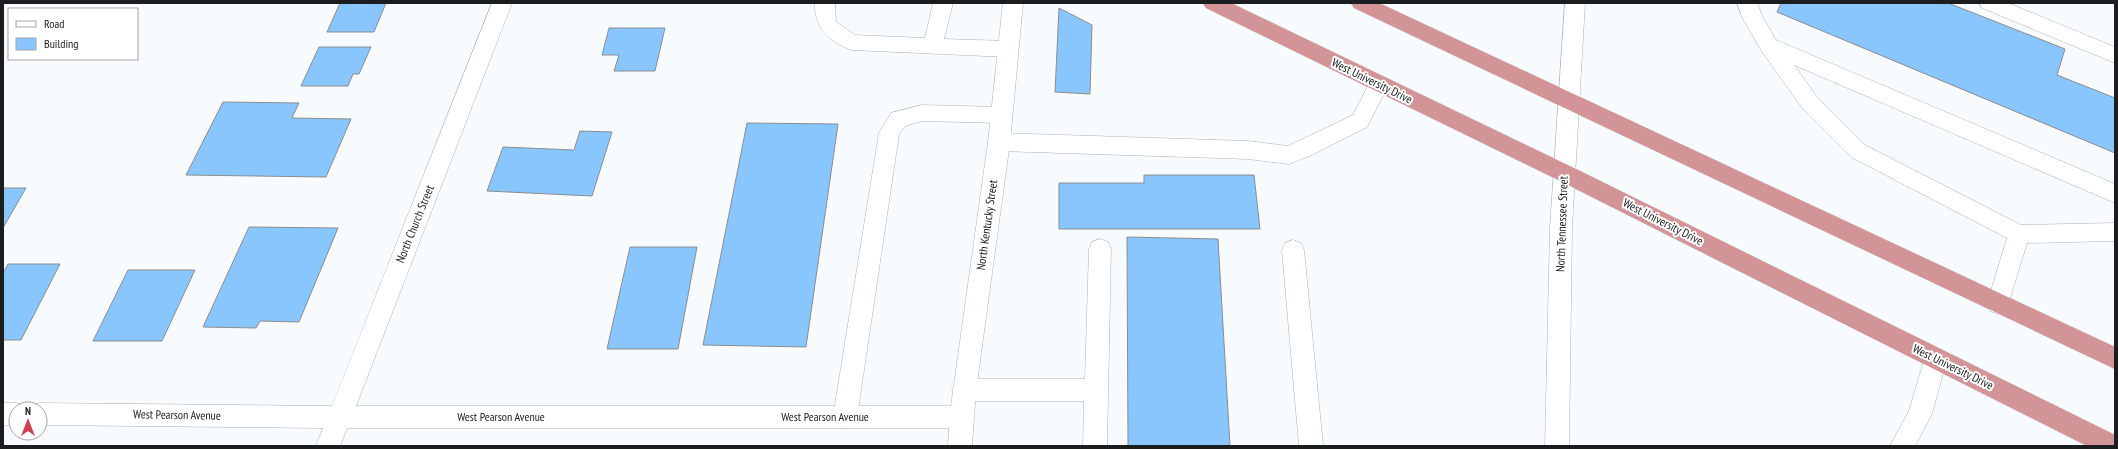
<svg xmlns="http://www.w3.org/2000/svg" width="2118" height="449" font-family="'PT Sans Narrow',sans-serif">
	<rect width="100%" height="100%" fill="#f8fbfe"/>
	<g fill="#89c6fd" stroke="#898d90">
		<polygon points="340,3 386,3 374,32 327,32"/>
		<polygon points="1781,3 1948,3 2065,49 2057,75 2115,98 2115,153 1777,12"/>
		<polygon points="1059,8 1092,25 1090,94 1055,92"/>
		<polygon points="609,28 665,28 655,71 614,71 619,55 602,55"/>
		<polygon points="319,47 371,47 359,74 353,74 348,86 301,86"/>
		<polygon points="223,102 299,103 292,118 351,119 326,177 186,175"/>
		<polygon points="747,123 838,124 806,347 703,345"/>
		<polygon points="580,131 612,132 592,196 487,191 503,147 574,150"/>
		<polygon points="1144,175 1254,175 1260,229 1059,229 1059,183 1144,183"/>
		<polygon points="3,188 26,188 3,228"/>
		<polygon points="249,227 338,228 299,322 260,321 256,328 203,327"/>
		<polygon points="1127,237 1218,239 1230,446 1128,446"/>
		<polygon points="630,247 697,247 678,349 607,349"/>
		<polygon points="8,264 60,264 21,340 3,340 3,273"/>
		<polygon points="128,270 195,270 162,341 93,341"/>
	</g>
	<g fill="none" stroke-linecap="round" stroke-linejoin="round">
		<g stroke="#adb0b4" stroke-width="1">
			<g id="service">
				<path d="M815 3H835L836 22 855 35 925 38 933 3H953L944 39 1008 41 1015 44 1018 49 1015 54 1008 57 852 50C829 42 814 28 815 3Z"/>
				<polygon points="1737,3 1757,3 1762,16 1776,40 2115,184 2115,203 1794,65 1817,97 1865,145 2021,225 2115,223 2115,241 2027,243 2006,311 1998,314 1990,311 1987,304 2007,238 1851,157 1803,109 1761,50 1742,17"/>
				<polygon points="1979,3 2008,3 2115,47 2115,63 1982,8"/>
				<polygon points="1379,76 1386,78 1389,84 1367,127 1312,155 1289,164 1248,159 999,151 992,148 988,142 992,136 999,133 1248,141 1288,146 1353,115 1372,78"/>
				<polygon points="922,105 1002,107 1009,109 1012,115 1009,121 1002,123 922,121 905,126 899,134 857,417 854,425 845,428 836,425 833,417 879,133 891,113"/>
				<polygon points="1100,239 1108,242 1111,249 1107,446 1083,446 1084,401 964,401 956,398 952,390 956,382 964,379 1085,379 1089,249 1092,242"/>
				<polygon points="1293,240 1301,243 1304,250 1323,446 1299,446 1282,250 1285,243"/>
				<polygon points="1935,347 1943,350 1947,358 1932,414 1915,446 1890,446 1909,411 1927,350"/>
			</g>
		</g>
		<g stroke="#adb0b4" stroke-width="1">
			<g id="minor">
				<polygon points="492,3 512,3 356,406 951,406 988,142 1003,3 1023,3 1010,142 976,390 972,446 948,446 949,428 347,428 340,446 316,446 323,428 40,425 40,409 30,409 31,406 40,403 332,406"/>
				<polygon points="3,403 16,403 25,406 26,409 16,409 16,425 3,425"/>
			</g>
		</g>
		<g stroke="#adb0b4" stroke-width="1">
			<polygon id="tertiary" points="1565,3 1585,3 1572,228 1569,446 1545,446 1550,228"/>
		</g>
		<g stroke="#d6d6d6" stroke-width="1">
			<g id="trunk">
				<polygon points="1203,3 1231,3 1572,167 2115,435 2115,446 2087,446 1556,179 1206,8"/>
				<polygon points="1351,3 1379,3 2115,347 2115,369 1354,8"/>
			</g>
		</g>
		<use href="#service" fill="#fff" fill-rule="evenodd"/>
		<use href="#minor" fill="#fff" fill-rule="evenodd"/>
		<use href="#tertiary" fill="#fff" fill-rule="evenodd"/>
		<use href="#trunk" fill="#d29496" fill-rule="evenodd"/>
	</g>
	<g text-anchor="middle" stroke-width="4" stroke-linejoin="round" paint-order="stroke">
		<g font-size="12" fill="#1c1d1e" stroke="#fff">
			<text transform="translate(1372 81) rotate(26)" y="4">West University Drive</text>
			<text transform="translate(1663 222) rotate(27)" y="4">West University Drive</text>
			<text transform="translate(415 224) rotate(-68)" y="4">North Church Street</text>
			<text transform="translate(1562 224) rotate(-88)" y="4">North Tennessee Street</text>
			<text transform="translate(987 225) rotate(-82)" y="4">North Kentucky Street</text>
			<text transform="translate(1953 367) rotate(26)" y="4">West University Drive</text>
			<text transform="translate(177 415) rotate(1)" y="4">West Pearson Avenue</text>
			<text x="501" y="421">West Pearson Avenue</text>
			<text x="825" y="421">West Pearson Avenue</text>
		</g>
	</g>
	<rect width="2118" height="449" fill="none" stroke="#1c1d1e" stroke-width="8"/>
	<rect x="8" y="8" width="130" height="52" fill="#ffffff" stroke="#a4a5a5"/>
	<rect x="16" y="21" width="20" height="6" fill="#ffffff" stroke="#a4a5a5"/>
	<text x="44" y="28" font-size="12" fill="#1c1d1e">Road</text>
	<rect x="16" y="38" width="20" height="12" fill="#89c6fd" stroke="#a4a5a5"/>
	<text x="44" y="48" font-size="12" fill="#1c1d1e">Building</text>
	<g transform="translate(28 421)"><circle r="19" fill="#ffffff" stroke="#a4a5a5"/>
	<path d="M0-3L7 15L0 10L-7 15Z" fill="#cf3f4f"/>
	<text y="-6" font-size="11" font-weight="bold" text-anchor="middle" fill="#1c1d1e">N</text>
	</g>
</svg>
